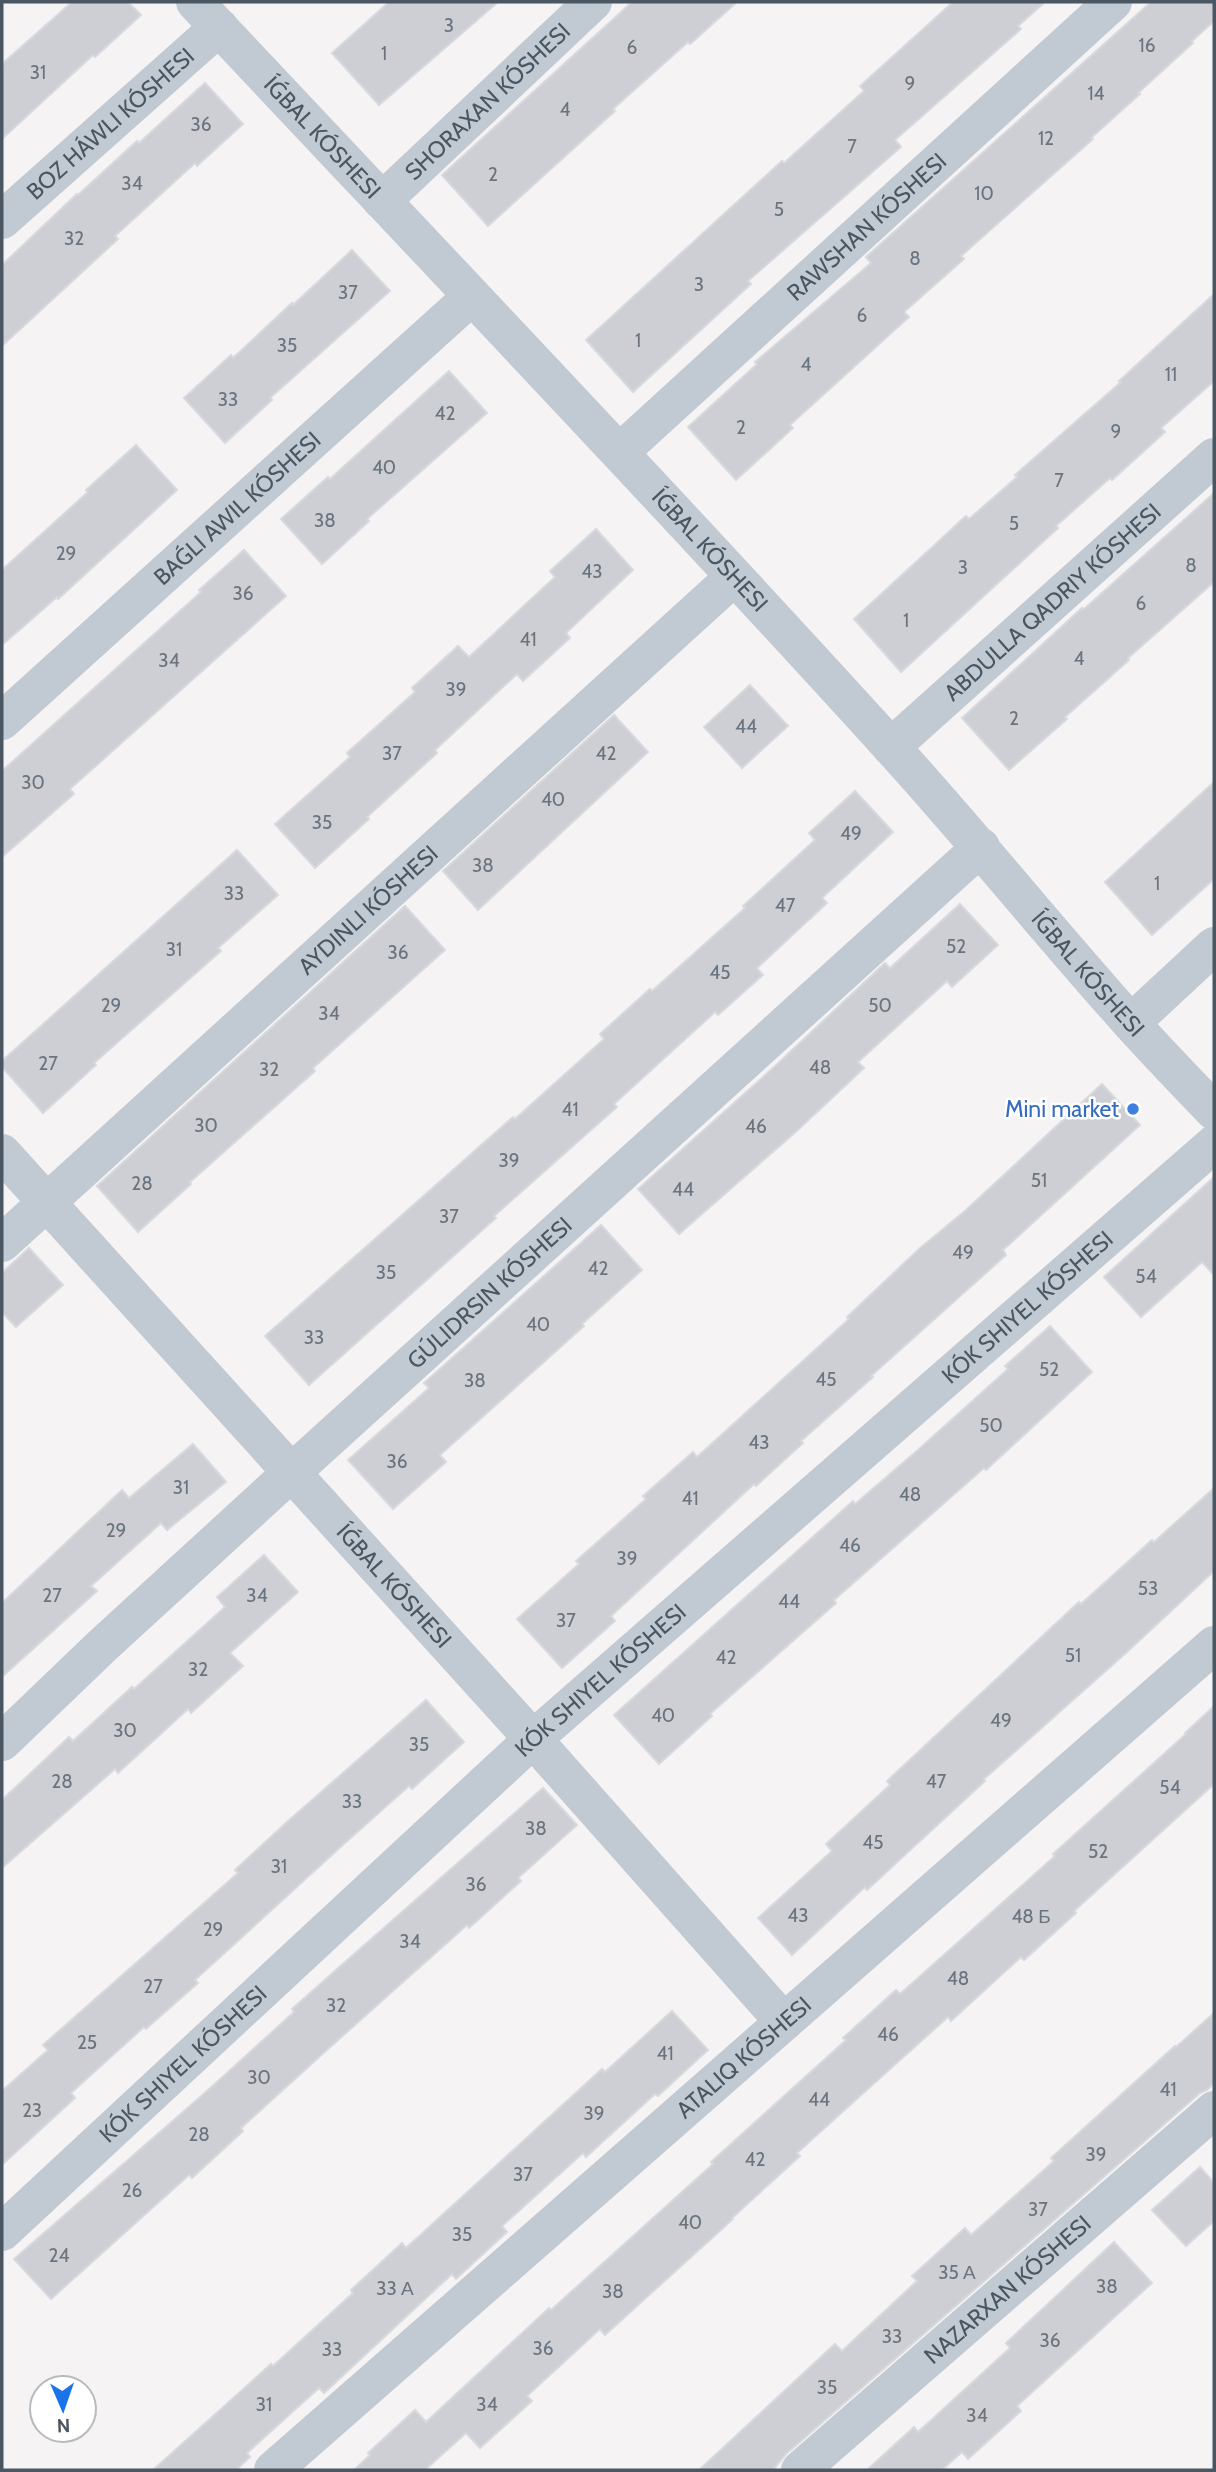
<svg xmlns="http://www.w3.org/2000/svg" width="1216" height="2472" font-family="Cabin,sans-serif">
	<rect width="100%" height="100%" fill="#f5f3f3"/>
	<g fill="#cdcfd5" stroke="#d7d9de" stroke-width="2">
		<polygon points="72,2 128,2 141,15 95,57 93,55 2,139 2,64"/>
		<polygon points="389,2 498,2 379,105 332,53"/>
		<polygon points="632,2 737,2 690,44 688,42 613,109 615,111 488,226 442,175"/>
		<polygon points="953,2 1045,2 1018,26 1021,29 895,140 901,147 748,281 751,284 633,392 586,340 782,161 784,163 864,91 860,86"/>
		<polygon points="1151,2 1214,2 1214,21 1192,41 1193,43 1138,93 1140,94 1091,138 1093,139 961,256 964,259 904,312 909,317 790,425 793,428 736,480 688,427 757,364 755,362 871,263 866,257"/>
		<polygon points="205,83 243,124 197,166 195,163 115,236 118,239 2,346 2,265 77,194 78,195 137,141 139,143"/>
		<polygon points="352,250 390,291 270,398 272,400 225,443 184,398 231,355 233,358 292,303 293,305"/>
		<polygon points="1214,294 1214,381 1161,428 1165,432 1112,480 1110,478 1056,526 1058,528 901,672 854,619 966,516 969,519 1017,477 1015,475 1121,382 1119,381"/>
		<polygon points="449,371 487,413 367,519 369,521 322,564 281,519 328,477 330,479"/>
		<polygon points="136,445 177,490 58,599 57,597 2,645 2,570 88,492 86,490"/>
		<polygon points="1214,493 1214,582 1128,658 1129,660 1065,717 1067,719 1009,770 962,718 1082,608 1084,609"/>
		<polygon points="596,529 633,570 566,633 570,638 523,681 517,674 435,750 437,753 367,817 369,819 315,868 275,824 350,757 347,753 415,692 412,688 458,646 469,657 555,577 550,571"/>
		<polygon points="244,550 286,596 70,789 74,794 2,857 2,771 201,592 199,590"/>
		<polygon points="750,685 788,726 742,768 704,727"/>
		<polygon points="614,715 648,752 478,910 443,871"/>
		<polygon points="1214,782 1214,879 1152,935 1105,882"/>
		<polygon points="855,791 893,832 822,898 827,903 757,968 763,975 718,1015 715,1012 614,1104 617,1107 494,1216 496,1218 309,1385 265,1336 513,1117 515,1119 604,1039 600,1034 650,989 652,991 745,908 743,906 815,840 809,833"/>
		<polygon points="237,850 278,895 218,948 221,951 94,1063 96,1065 43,1113 2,1067 2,1061"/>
		<polygon points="960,904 998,945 952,987 947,981 858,1062 864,1068 799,1129 679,1234 638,1189 774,1067 885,963 890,968"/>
		<polygon points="405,906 445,950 313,1068 315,1071 190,1182 191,1184 138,1232 97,1186"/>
		<polygon points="1102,1084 1140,1125 1003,1250 1006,1255 871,1376 873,1377 801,1441 803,1443 756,1486 754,1484 611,1616 615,1621 562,1668 517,1619 579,1564 576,1561 646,1499 643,1496 693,1452 697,1457 849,1319 847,1317 919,1249 966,1210"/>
		<polygon points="1214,1177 1214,1275 1202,1262 1141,1317 1104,1277"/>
		<polygon points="601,1225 642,1270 582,1324 584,1326 440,1455 446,1462 393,1509 348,1460 429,1388 424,1383"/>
		<polygon points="29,1248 63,1285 16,1327 2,1312 2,1273"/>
		<polygon points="1050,1326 1092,1372 986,1470 984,1468 834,1600 836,1603 710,1714 712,1716 659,1764 614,1715 853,1501 855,1504 919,1449 1008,1369 1005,1366"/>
		<polygon points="193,1444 226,1482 167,1530 161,1523 91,1586 97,1591 2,1677 2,1603 122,1490 129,1498"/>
		<polygon points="1214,1488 1214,1571 1127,1652 984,1779 985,1781 867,1890 865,1887 792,1955 758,1918 832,1851 826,1844 890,1785 887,1781 1079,1602 1081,1604 1152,1540 1154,1542"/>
		<polygon points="264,1555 298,1592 230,1653 243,1666 191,1713 188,1709 118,1773 115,1769 2,1868 2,1800 69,1737 73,1741 132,1687 134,1689 225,1607 217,1597"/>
		<polygon points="426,1700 464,1742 412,1789 409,1786 345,1843 195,1980 198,1983 146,2029 144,2027 71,2093 75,2098 2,2165 2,2091 48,2050 43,2045 238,1873 235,1870 287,1822"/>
		<polygon points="1214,1706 1214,1784 1074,1911 1076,1913 1024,1960 1021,1957 951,2021 948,2017 880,2078 797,2153 800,2156 732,2218 733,2219 605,2335 600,2329 527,2396 532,2401 480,2448 466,2433 425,2470 354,2470 370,2455 368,2453 415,2410 426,2422 549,2308 551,2310 713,2164 711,2162 846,2040 843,2038 896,1990 900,1994 1055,1856 1053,1854 1186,1734 1185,1733"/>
		<polygon points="543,1788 577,1825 518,1878 521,1881 469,1928 467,1925 328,2049 241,2128 243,2131 192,2178 189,2175 51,2299 14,2259 207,2091 294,2012 292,2009 345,1962"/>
		<polygon points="672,2011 708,2050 658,2096 655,2094 586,2157 583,2153 502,2226 507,2232 456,2279 452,2274 324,2393 319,2388 247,2453 250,2457 236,2470 153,2470 271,2364 273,2366 353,2293 351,2290 402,2243 406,2248 602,2069 605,2072"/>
		<polygon points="1214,2013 1214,2083 1207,2090 1200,2093 786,2454 773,2470 699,2470 835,2344 842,2351 917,2281 912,2276 965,2228 971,2235 1054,2161 1051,2158 1175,2046 1176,2047"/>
		<polygon points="1200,2167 1214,2183 1214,2221 1186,2246 1152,2210"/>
		<polygon points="1114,2242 1152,2283 1017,2406 1021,2411 968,2459 962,2452 942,2470 867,2470 914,2427 918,2432 1010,2348 1006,2343"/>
	</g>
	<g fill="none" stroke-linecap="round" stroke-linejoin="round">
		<g stroke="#c1cad2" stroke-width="38">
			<path id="s1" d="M195 2C428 250 664 497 893 749 974 838 1050 933 1131 1023 1158 1053 1186 1082 1214 1111"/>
			<path id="s2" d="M382 201 593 2"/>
			<path id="s3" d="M2 220 219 27"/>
			<path id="s4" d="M620 452 1113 2"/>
			<path id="s5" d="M2 721 471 297"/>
			<path id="s6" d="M891 747 1214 457"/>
			<polyline points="1131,1023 1214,946"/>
			<path id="s7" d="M2 1153 533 1739 784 2022"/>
			<path id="s8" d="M2 1243 734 577"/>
			<path id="s9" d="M2 1742 102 1646 291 1473 981 847"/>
			<path id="s10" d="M2 2232 533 1739 1214 1144"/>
			<path id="s11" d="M273 2470 1214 1645"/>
			<path id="s12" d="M800 2470 1214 2110"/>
		</g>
	</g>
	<circle fill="#3f7fe0" stroke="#fff" stroke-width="2.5" cx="1133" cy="1109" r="7"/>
	<g text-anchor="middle" stroke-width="5" stroke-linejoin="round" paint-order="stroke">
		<g font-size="19" fill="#6b747e">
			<text x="449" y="32">3</text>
			<text x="1147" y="52">16</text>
			<text x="632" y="54">6</text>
			<text x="384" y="60">1</text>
			<text x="38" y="79">31</text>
			<text x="910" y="90">9</text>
			<text x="1096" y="100">14</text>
			<text x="565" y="116">4</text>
			<text x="201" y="131">36</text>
			<text x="1046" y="145">12</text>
			<text x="852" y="153">7</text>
			<text x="493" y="181">2</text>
			<text x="132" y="190">34</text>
			<text x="984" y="200">10</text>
			<text x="779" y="216">5</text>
			<text x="74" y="245">32</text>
			<text x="915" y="265">8</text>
			<text x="699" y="291">3</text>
			<text x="348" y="299">37</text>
			<text x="862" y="322">6</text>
			<text x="638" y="347">1</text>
			<text x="287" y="352">35</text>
			<text x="806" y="371">4</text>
			<text x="1171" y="381">11</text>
			<text x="228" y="406">33</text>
			<text x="445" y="420">42</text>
			<text x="741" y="434">2</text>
			<text x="1116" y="438">9</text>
			<text x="384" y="474">40</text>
			<text x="1059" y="487">7</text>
			<text x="325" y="527">38</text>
			<text x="1014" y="530">5</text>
			<text x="66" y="560">29</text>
			<text x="1191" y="572">8</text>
			<text x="963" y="574">3</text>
			<text x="592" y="578">43</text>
			<text x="243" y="600">36</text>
			<text x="1141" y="610">6</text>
			<text x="906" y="627">1</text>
			<text x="528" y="646">41</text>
			<text x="1079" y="665">4</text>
			<text x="169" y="667">34</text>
			<text x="456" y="696">39</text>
			<text x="1014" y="725">2</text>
			<text x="746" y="733">44</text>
			<text x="392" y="760">37</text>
			<text x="606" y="760">42</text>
			<text x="33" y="789">30</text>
			<text x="553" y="806">40</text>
			<text x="322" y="829">35</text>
			<text x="851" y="840">49</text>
			<text x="483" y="872">38</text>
			<text x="1157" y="890">1</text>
			<text x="234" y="900">33</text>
			<text x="785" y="912">47</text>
			<text x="956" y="953">52</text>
			<text x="174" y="956">31</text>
			<text x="398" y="959">36</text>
			<text x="720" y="979">45</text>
			<text x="111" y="1012">29</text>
			<text x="880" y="1012">50</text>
			<text x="329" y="1020">34</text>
			<text x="48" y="1070">27</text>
			<text x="820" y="1074">48</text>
			<text x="269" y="1076">32</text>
			<text x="570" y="1116">41</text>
			<text x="206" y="1132">30</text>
			<text x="756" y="1133">46</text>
			<text x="509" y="1167">39</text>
			<text x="1039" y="1187">51</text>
			<text x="142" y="1190">28</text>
			<text x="683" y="1196">44</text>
			<text x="449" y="1223">37</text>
			<text x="963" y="1259">49</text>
			<text x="598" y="1275">42</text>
			<text x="386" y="1279">35</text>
			<text x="1146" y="1283">54</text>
			<text x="538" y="1331">40</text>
			<text x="314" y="1344">33</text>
			<text x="1049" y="1376">52</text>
			<text x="826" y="1386">45</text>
			<text x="475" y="1387">38</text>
			<text x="991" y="1432">50</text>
			<text x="759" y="1449">43</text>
			<text x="397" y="1468">36</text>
			<text x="181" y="1494">31</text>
			<text x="910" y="1501">48</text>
			<text x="690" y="1505">41</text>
			<text x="116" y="1537">29</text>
			<text x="850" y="1552">46</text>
			<text x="627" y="1565">39</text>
			<text x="1148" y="1595">53</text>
			<text x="52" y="1602">27</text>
			<text x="257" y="1602">34</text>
			<text x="789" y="1608">44</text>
			<text x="566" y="1627">37</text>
			<text x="1073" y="1662">51</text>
			<text x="726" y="1664">42</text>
			<text x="198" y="1676">32</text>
			<text x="663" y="1722">40</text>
			<text x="1001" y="1727">49</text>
			<text x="125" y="1737">30</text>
			<text x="419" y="1751">35</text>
			<text x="62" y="1788">28</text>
			<text x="936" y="1788">47</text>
			<text x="1170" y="1794">54</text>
			<text x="352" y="1808">33</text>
			<text x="536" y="1835">38</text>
			<text x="873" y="1849">45</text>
			<text x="1098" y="1858">52</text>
			<text x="279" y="1873">31</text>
			<text x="476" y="1891">36</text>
			<text x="798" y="1922">43</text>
			<text x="1031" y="1923">48 Б</text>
			<text x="213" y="1936">29</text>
			<text x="410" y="1948">34</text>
			<text x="958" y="1985">48</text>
			<text x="153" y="1993">27</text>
			<text x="336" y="2012">32</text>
			<text x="888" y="2041">46</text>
			<text x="87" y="2049">25</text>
			<text x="665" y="2060">41</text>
			<text x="259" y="2084">30</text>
			<text x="1168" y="2096">41</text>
			<text x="819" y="2106">44</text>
			<text x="32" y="2117">23</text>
			<text x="594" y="2120">39</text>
			<text x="199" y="2141">28</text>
			<text x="1096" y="2161">39</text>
			<text x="755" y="2166">42</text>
			<text x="523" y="2181">37</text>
			<text x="132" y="2197">26</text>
			<text x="1038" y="2216">37</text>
			<text x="690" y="2229">40</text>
			<text x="462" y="2241">35</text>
			<text x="59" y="2262">24</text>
			<text x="957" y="2279">35 А</text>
			<text x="1107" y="2293">38</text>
			<text x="395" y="2295">33 А</text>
			<text x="613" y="2298">38</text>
			<text x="892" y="2343">33</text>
			<text x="1050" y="2347">36</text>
			<text x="543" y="2355">36</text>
			<text x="332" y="2356">33</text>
			<text x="827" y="2394">35</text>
			<text x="264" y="2411">31</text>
			<text x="487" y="2411">34</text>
			<text x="977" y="2422">34</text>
		</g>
		<g font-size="23" fill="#4a5661" stroke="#fff">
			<text dy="8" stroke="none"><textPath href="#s2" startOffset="145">SHORAXAN KÓSHESI</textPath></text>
			<text dy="8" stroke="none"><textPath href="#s3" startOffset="145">BOZ HÁWLI KÓSHESI</textPath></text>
			<text dy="8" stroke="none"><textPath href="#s1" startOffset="186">ÍǴBAL KÓSHESI</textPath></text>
			<text dy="8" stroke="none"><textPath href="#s4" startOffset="334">RAWSHAN KÓSHESI</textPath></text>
			<text dy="8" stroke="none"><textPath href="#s5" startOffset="317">BAǴLI AWIL KÓSHESI</textPath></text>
			<text dy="8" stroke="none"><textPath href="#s1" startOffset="752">ÍǴBAL KÓSHESI</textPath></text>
			<text dy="8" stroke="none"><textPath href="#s6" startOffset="217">ABDULLA QADRIY KÓSHESI</textPath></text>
			<text dy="8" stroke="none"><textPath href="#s8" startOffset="495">AYDINLI KÓSHESI</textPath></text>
			<text dy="8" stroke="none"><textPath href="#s1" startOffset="1320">ÍǴBAL KÓSHESI</textPath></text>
			<text dy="8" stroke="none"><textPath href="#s9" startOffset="663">GÚLIDRSIN KÓSHESI</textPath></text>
			<text dy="8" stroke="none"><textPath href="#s10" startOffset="1381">KÓK SHIYEL KÓSHESI</textPath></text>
			<text dy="8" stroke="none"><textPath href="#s7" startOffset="584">ÍǴBAL KÓSHESI</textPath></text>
			<text dy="8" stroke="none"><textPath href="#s10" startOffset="814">KÓK SHIYEL KÓSHESI</textPath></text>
			<text dy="8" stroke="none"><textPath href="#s11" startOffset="626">ATALIQ KÓSHESI</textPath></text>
			<text dy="8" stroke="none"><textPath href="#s10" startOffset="247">KÓK SHIYEL KÓSHESI</textPath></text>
			<text dy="8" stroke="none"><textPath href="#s12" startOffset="275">NAZARXAN KÓSHESI</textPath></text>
		</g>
		<g font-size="23" fill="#366cbe" stroke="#fff" text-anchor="end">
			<text x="1119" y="1117">Mini market</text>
		</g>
	</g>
	<rect width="1216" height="2472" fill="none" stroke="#4a5661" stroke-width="7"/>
	<g transform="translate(63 2409) rotate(178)"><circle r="33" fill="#ffffff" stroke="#b7bbc0" stroke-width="2"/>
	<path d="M0-5L12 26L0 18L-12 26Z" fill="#1a73e8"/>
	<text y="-10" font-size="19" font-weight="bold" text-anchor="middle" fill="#4a5661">N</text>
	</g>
</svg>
